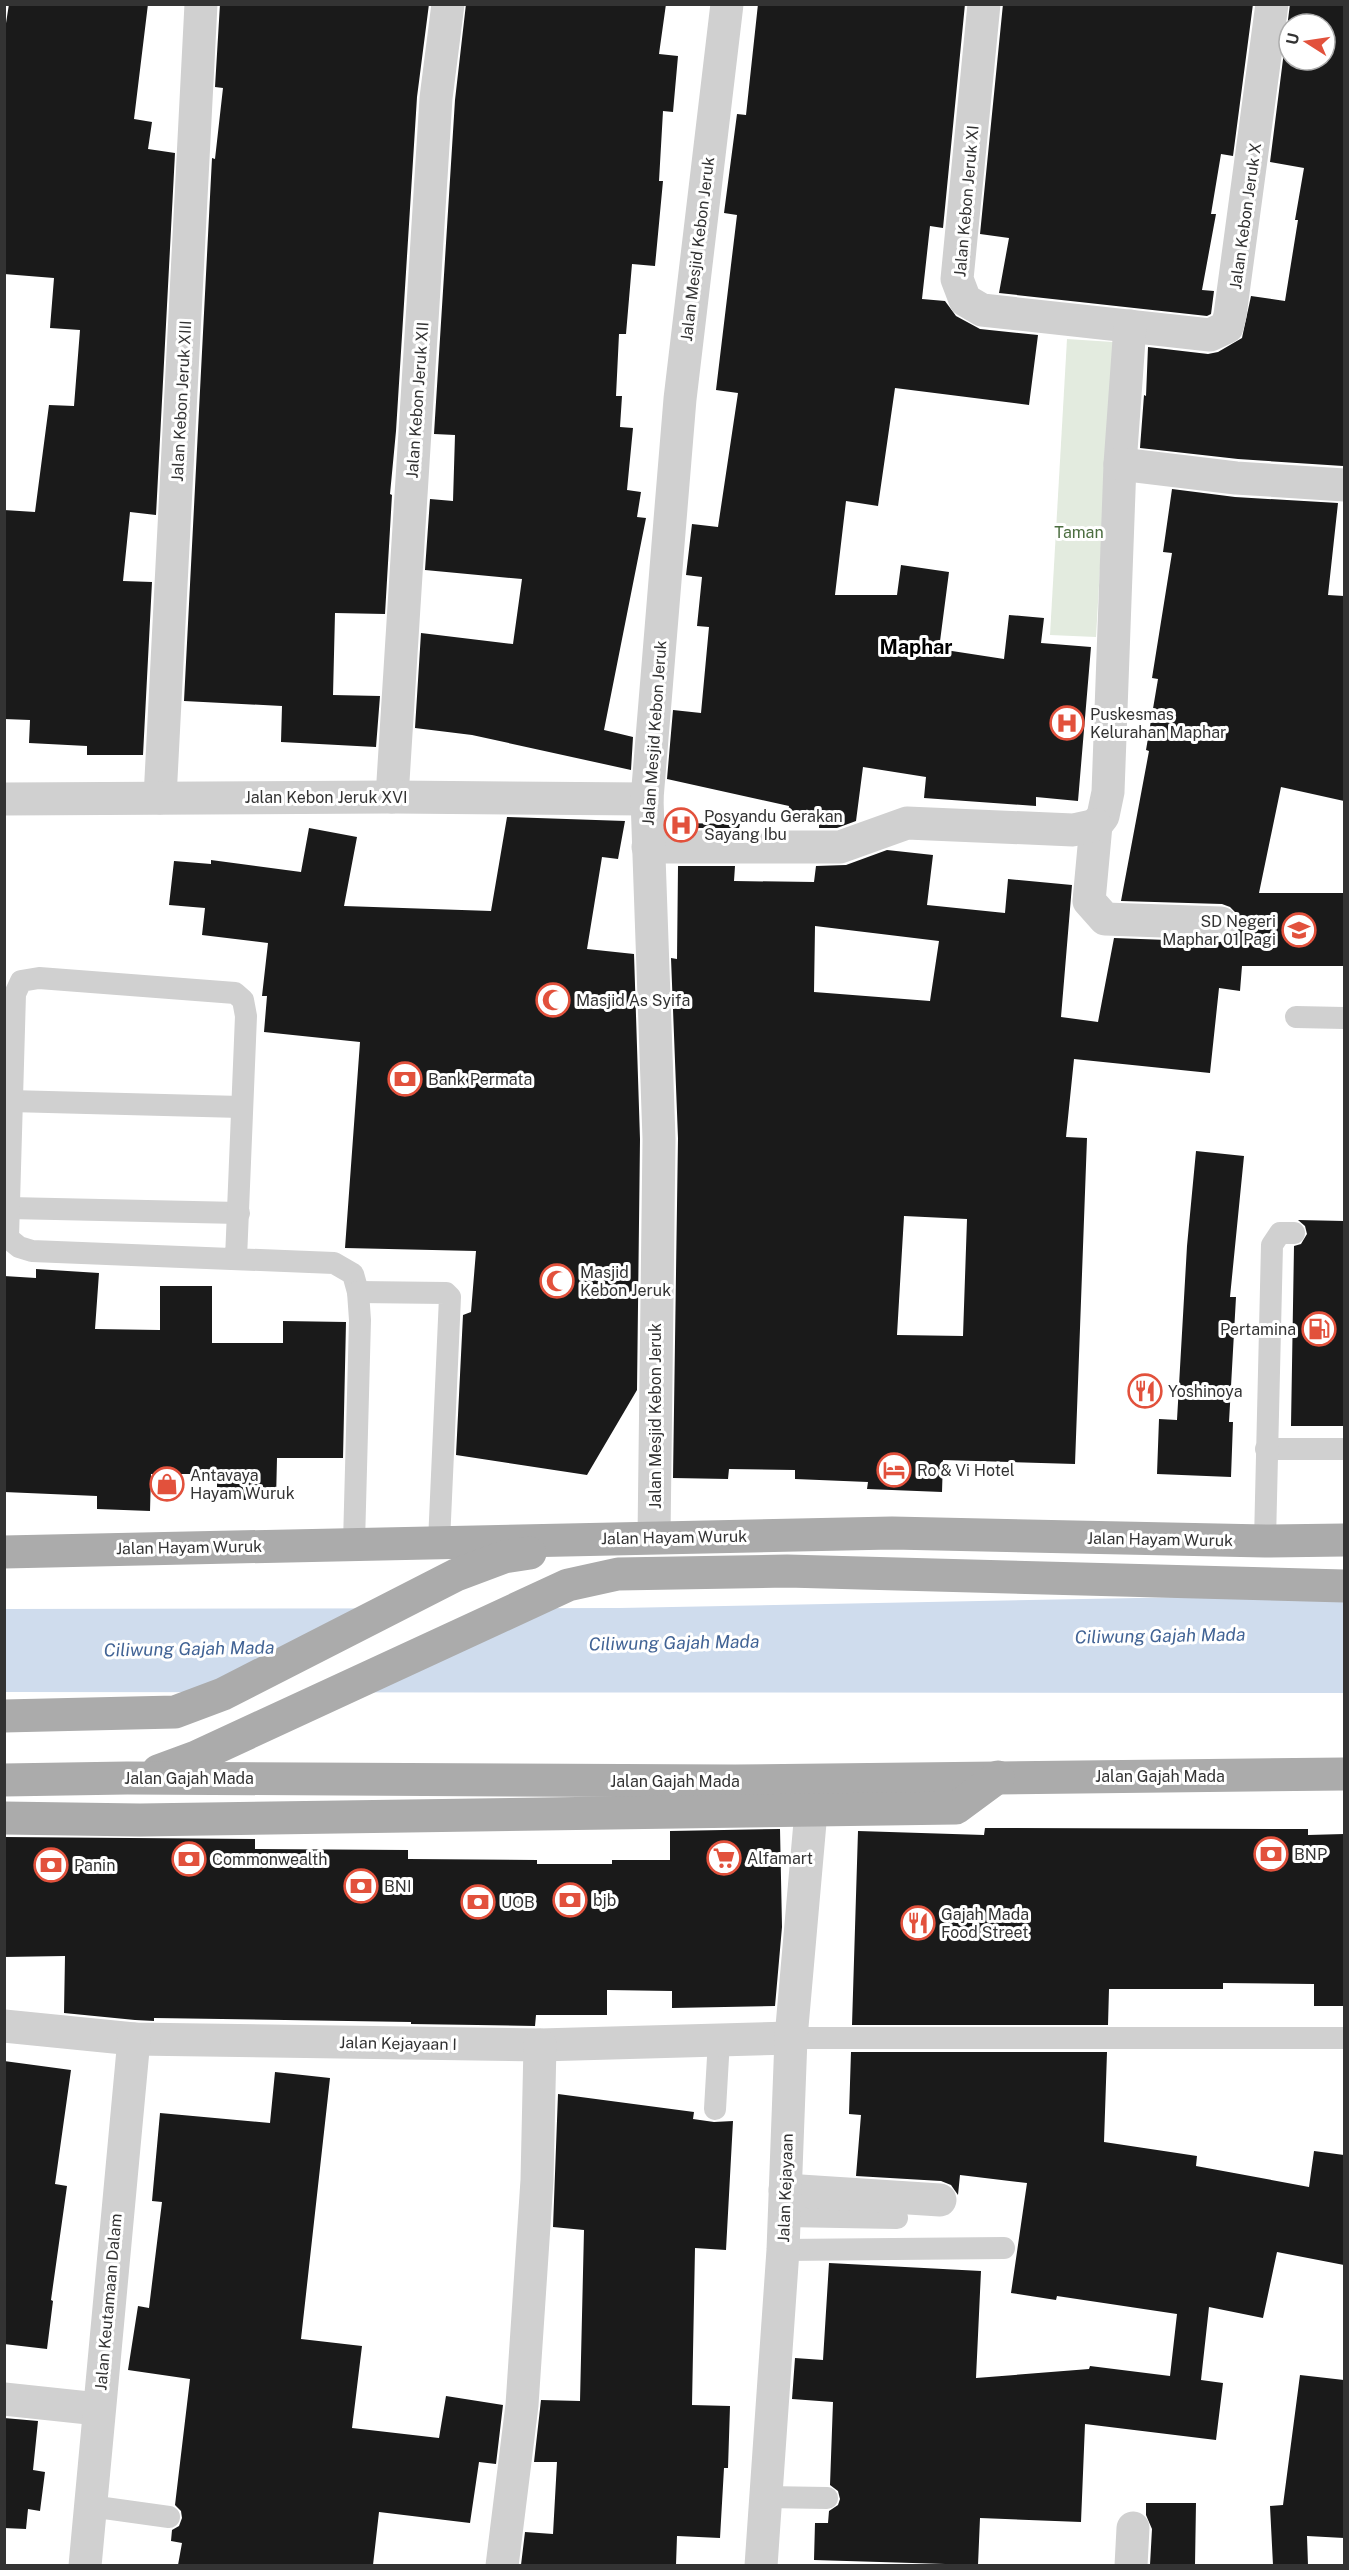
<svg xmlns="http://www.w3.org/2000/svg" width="1349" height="2570" font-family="'Public Sans',sans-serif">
	<rect width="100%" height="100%" fill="#fff"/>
	<polygon fill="#e3ebdf" points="1067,339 1113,342 1096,637 1050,635"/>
	<polygon fill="#cfdced" points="1344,1594 1344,1693 5,1692 5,1609 620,1608"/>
	<polygon fill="#fff" points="383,1605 546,1605 366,1695 237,1695"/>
	<g fill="#1a1a1a" fill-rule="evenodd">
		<polygon points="9,4 148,4 134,119 152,122 148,149 175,153 156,515 130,512 123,581 152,582 143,755 87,755 87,746 29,743 30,720 4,719 4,510 35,512 49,405 74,406 80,330 50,328 54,278 4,274 4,36"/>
		<polygon points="220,4 429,4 417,97 396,431 390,494 392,495 385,614 335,613 333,695 380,696 376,747 281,742 282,706 184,701 212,158 215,159 223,88 215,87"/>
		<polygon points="466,4 666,4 659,54 678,56 673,112 663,111 659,181 663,181 655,266 632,264 626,334 619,334 616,396 622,396 620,427 633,428 627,490 641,492 637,517 646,518 604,730 633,737 631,770 472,735 415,728 421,633 513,644 522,579 425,570 430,499 453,501 455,435 434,434 455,100"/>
		<polygon points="758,4 965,4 943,228 930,226 922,299 945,301 956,316 980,329 1038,335 1029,405 895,388 878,506 846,501 835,595 897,595 901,565 949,572 939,649 1004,659 1009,615 1044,618 1041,643 1091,647 1078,801 1036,797 1036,806 924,798 926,777 863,767 856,821 837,828 819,828 819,824 787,820 789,806 667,779 673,710 701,713 709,627 697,626 702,577 686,575 692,524 718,527 738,393 716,390 737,215 724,213 737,114 746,115"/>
		<polygon points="1003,4 1253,4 1233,156 1221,154 1211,214 1216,214 1202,290 1214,291 1211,314 1207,316 999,293 1009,238 980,234"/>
		<path d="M1290 4H1344L1343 466 1238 459 1140 448 1144 395 1146 396 1148 347 1208 354 1218 352 1242 338 1251 296 1285 301 1298 220H1295L1304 168 1270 162ZM1289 24H1325V60H1289Z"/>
		<path d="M1172 489 1235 497 1338 503 1328 595 1344 596V801L1281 787 1259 893H1344V966H1242L1240 991 1219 988 1210 1073 1074 1059 1066 1137 1087 1138 1075 1464 943 1460 942 1492 867 1489 868 1482 795 1479V1470L729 1469 728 1479 673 1478 678 1138 671 958 677 959 678 866H735L734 881 814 882 816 866 846 865 887 850 933 855 927 905 1005 913 1008 879 1072 885 1061 1017 1098 1022 1114 938 1220 942 1230 939 1237 932 1240 923 1237 914 1230 907 1222 904 1121 901 1149 751 1146 750 1158 679 1152 678 1172 553 1163 552ZM815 926 939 941 930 1001 814 992ZM904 1216 967 1219 963 1336 897 1335Z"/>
		<polygon points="507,817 625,821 618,859 602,857 587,949 634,954 640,1139 637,1390 587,1475 456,1455 463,1315 471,1312 476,1251 345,1248 360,1042 264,1032 267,996 262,996 268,943 202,935 205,908 169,905 174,861 211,864 211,860 301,872 309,828 357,837 344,906 491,911"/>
		<polygon points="678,823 740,824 739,828 678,828"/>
		<polygon points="1196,1151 1244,1156 1230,1297 1236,1297 1229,1422 1233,1422 1231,1477 1157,1474 1159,1419 1177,1420 1187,1246"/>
		<polygon points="1298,1220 1344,1221 1344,1426 1291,1426 1294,1246 1301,1244 1307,1234 1305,1226"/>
		<polygon points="36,1269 99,1273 95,1329 160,1330 160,1286 212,1286 212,1343 283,1343 283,1321 346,1322 343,1458 277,1458 276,1500 217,1500 217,1474 151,1474 150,1511 97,1509 97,1496 4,1492 4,1276 36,1278"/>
		<polygon points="985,1828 1308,1829 1308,1835 1344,1834 1344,2006 1314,2006 1314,1984 1223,1983 1223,1989 1109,1989 1108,2025 852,2025 858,1831 984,1835"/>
		<polygon points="780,1829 782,1927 775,2006 672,2008 672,1991 607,1990 607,2015 536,2015 535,2026 411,2024 411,2022 154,2018 154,2021 135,2020 64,2013 65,1956 4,1957 4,1837 255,1839 255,1849 408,1850 408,1859 537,1860 537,1864 612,1864 612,1860 670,1860 670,1831"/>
		<polygon points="851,2052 1107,2052 1104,2142 1197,2156 1196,2166 1309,2187 1314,2151 1344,2155 1344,2265 1277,2252 1263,2318 1209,2307 1201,2380 1223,2383 1216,2440 1085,2424 1081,2522 980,2518 978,2565 814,2560 815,2523 828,2523 829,2511 838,2505 840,2499 838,2491 830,2485 833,2402 792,2399 795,2358 823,2360 829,2263 981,2271 976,2378 1089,2369 1090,2366 1170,2376 1177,2314 1057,2296 1056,2300 1011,2293 1027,2183 960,2175 958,2195 951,2185 941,2181 856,2176 861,2115 849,2114"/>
		<polygon points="4,2061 71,2070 55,2184 67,2186 51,2300 53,2301 47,2349 4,2344"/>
		<polygon points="275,2072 330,2078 301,2339 362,2346 352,2428 439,2438 446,2396 503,2405 496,2464 479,2462 470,2523 379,2512 373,2565 178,2565 182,2543 171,2541 172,2530 179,2526 182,2518 181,2511 175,2505 190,2379 128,2370 138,2306 149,2308 162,2202 152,2201 160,2113 270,2123"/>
		<polygon points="558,2094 694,2112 693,2119 714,2122 733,2121 726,2250 695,2248 692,2405 730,2406 728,2468 724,2468 720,2538 677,2536 676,2565 521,2565 525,2532 553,2534 557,2462 534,2462 541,2400 580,2401 584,2230 553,2227"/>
		<polygon points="1300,2375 1344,2380 1344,2538 1307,2536 1308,2565 1273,2565 1270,2506 1283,2505"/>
		<polygon points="4,2418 38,2421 33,2470 45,2472 40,2511 28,2509 26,2529 4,2528"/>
		<polygon points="1146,2503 1196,2503 1195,2565 1150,2565 1152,2529 1146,2515"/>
	</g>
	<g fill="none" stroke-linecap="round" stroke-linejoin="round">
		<g stroke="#d0d0d0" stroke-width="22">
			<polyline points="1296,1017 1344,1018"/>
			<polyline points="10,1101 241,1107"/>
			<polyline points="9,1208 239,1213"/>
			<polyline points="236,1259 246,1016 243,1000 235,993 39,978 21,981 15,994 8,1238 19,1247 32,1251 334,1263 353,1274 358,1292 360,1320 354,1543"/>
			<polyline points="358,1292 446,1293 450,1297 439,1542"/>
			<polyline points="1266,1449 1344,1449"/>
			<polyline points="1265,1541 1272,1245 1280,1233 1294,1233"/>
			<polyline points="791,2038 1344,2038"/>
			<polyline points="715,2109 719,2040"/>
			<polyline points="784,2216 897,2218"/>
			<polyline points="783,2250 1004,2248"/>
			<polyline points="766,2497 827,2498"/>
			<polyline points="90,2506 169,2517"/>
		</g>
		<g stroke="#d0d0d0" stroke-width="33">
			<polyline points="984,4 957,279 965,300 982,310 1210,335 1227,327 1230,315 1272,4"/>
			<polyline points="1130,326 1120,464 1108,792 1103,816 1096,825 1089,901 1105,919 1221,923"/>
			<polyline points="1120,464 1236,478 1344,485"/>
			<polyline points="392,797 436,98 448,4"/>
			<polyline points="160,798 201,4"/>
			<polyline points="4,799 392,797 647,799"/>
			<polyline points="648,847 840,847 907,823 1073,830 1096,825"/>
			<polyline points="654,1537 659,1139 647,799 680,399 727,4"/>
			<polyline points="4,2026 134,2039 540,2045 791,2038"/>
			<polyline points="785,2190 940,2200"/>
			<polyline points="4,2399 98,2409"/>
			<polyline points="85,2566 134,2039"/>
			<polyline points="502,2566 522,2405 537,2180 540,2045"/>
			<polyline points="761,2566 783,2250 791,2038 811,1811"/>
			<polyline points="1131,2566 1133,2528"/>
		</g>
		<g stroke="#ababab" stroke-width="33">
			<polyline points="4,1552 892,1533 1265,1541 1344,1540"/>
			<polyline points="4,1716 175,1712 223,1694 456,1575 504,1557 530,1553"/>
			<polyline points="158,1771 196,1757 568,1585 618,1574 787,1571 1344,1586"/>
			<polyline points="4,1780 127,1778 735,1781 1344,1774"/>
			<polyline points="4,1818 140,1820 956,1808 998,1777"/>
		</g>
	</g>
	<defs>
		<g id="hospital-ring" transform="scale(1.725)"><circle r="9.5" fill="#fff" stroke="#e2513c" stroke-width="1.5"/><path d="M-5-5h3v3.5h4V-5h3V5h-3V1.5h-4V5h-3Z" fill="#e2513c"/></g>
		<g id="school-ring" transform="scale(1.725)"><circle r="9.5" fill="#fff" stroke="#e2513c" stroke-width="1.5"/><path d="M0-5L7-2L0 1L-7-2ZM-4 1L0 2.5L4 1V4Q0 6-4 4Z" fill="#e2513c"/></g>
		<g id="mosque-ring" transform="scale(1.725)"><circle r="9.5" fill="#fff" stroke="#e2513c" stroke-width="1.5"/><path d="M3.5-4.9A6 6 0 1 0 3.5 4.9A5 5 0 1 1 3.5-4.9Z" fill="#e2513c"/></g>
		<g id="bank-ring" transform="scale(1.725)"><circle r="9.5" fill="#fff" stroke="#e2513c" stroke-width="1.5"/><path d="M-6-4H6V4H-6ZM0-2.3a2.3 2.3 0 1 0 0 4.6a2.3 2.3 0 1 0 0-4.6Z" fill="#e2513c"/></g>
		<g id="fuel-ring" transform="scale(1.725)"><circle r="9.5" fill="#fff" stroke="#e2513c" stroke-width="1.5"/><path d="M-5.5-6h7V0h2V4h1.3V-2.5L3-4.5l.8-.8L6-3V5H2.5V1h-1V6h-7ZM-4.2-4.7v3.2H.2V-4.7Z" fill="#e2513c"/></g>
		<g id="restaurant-ring" transform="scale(1.725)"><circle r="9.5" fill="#fff" stroke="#e2513c" stroke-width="1.5"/><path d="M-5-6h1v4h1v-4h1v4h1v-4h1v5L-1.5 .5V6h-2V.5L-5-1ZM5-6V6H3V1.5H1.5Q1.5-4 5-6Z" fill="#e2513c"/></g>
		<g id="hotel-ring" transform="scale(1.725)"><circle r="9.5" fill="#fff" stroke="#e2513c" stroke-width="1.5"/><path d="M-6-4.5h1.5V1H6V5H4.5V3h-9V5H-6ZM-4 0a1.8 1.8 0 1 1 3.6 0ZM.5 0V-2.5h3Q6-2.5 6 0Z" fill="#e2513c"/></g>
		<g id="shop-ring" transform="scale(1.725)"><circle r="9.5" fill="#fff" stroke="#e2513c" stroke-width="1.5"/><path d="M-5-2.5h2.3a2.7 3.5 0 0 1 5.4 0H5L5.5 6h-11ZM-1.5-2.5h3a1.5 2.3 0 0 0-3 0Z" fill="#e2513c"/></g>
		<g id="supermarket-ring" transform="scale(1.725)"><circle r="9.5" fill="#fff" stroke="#e2513c" stroke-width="1.5"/><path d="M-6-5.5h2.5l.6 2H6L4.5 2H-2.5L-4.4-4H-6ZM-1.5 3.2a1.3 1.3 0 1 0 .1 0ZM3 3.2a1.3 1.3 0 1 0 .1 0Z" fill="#e2513c"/></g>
	</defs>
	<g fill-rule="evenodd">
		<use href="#hospital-ring" x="1067" y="723"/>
		<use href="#hospital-ring" x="681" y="825"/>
		<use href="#school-ring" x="1299" y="930"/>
		<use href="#mosque-ring" x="553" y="1000"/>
		<use href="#bank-ring" x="405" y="1079"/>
		<use href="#mosque-ring" x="557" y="1281"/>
		<use href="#fuel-ring" x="1319" y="1329"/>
		<use href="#restaurant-ring" x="1145" y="1391"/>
		<use href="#hotel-ring" x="894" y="1470"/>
		<use href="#shop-ring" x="167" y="1484"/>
		<use href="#bank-ring" x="1271" y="1854"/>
		<use href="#supermarket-ring" x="724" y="1858"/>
		<use href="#bank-ring" x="189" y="1859"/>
		<use href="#bank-ring" x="51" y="1865"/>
		<use href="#bank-ring" x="361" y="1886"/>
		<use href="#bank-ring" x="570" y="1900"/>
		<use href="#bank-ring" x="478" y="1902"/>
		<use href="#restaurant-ring" x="918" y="1923"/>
	</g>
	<g text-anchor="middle" stroke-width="6" stroke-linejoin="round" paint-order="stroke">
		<g font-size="16" fill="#333" stroke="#fff">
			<text transform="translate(966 201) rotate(-85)" y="6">Jalan Kebon Jeruk XI</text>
			<text transform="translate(1245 216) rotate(-82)" y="6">Jalan Kebon Jeruk X</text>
			<text transform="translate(697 249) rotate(-83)" y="6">Jalan Mesjid Kebon Jeruk</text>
			<text transform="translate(417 400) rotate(-86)" y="6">Jalan Kebon Jeruk XII</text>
			<text transform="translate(181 401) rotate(-87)" y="6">Jalan Kebon Jeruk XIII</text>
			<text transform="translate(654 733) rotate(-86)" y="6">Jalan Mesjid Kebon Jeruk</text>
			<text x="326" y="803">Jalan Kebon Jeruk XVI</text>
			<text transform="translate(655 1416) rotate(-90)" y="6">Jalan Mesjid Kebon Jeruk</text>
			<text transform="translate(674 1537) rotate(-1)" y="6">Jalan Hayam Wuruk</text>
			<text transform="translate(1160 1539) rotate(1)" y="6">Jalan Hayam Wuruk</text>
			<text transform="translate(189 1547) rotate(-1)" y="6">Jalan Hayam Wuruk</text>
			<text x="1160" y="1782">Jalan Gajah Mada</text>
			<text x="189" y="1784">Jalan Gajah Mada</text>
			<text x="675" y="1787">Jalan Gajah Mada</text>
			<text transform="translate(398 2043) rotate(1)" y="6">Jalan Kejayaan I</text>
			<text transform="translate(785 2188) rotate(-88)" y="6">Jalan Kejayaan</text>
			<text transform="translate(108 2302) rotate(-85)" y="6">Jalan Keutamaan Dalam</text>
		</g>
		<g font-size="16" fill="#4c6e40" stroke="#fff">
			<text x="1079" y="538">Taman</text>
		</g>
		<g font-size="16" fill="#333" stroke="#fff" text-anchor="start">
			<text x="1090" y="720">Puskesmas<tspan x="1090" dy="18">Kelurahan Maphar</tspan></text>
			<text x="704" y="822">Posyandu Gerakan<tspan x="704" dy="18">Sayang Ibu</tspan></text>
			<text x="1276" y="927" text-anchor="end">SD Negeri<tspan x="1276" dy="18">Maphar 01 Pagi</tspan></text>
			<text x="576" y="1006">Masjid As Syifa</text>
			<text x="428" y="1085">Bank Permata</text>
			<text x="580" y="1278">Masjid<tspan x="580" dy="18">Kebon Jeruk</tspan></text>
			<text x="1296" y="1335" text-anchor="end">Pertamina</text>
			<text x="1168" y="1397">Yoshinoya</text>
			<text x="917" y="1476">Ro &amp; Vi Hotel</text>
			<text x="190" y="1481">Antavaya<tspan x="190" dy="18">Hayam Wuruk</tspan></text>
			<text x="1294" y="1860">BNP</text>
			<text x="747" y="1864">Alfamart</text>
			<text x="212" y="1865">Commonwealth</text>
			<text x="74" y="1871">Panin</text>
			<text x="384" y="1892">BNI</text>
			<text x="593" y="1906">bjb</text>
			<text x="501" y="1908">UOB</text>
			<text x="941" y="1920">Gajah Mada<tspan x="941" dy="18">Food Street</tspan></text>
		</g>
		<g font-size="18" font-style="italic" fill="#416395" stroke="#fff">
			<text transform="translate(1160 1636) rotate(-1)" y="6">Ciliwung Gajah Mada</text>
			<text transform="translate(674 1643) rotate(-1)" y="6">Ciliwung Gajah Mada</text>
			<text transform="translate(189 1649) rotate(-1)" y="6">Ciliwung Gajah Mada</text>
		</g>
		<g font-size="20" font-weight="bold" fill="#000" stroke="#fff">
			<text x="916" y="654">Maphar</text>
		</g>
	</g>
	<rect width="1349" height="2570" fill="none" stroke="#333333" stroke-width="12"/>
	<g transform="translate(1307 42) rotate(282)"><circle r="28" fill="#ffffff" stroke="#adadad" stroke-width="1.5"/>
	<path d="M0-4.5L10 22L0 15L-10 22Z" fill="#e2513c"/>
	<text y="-9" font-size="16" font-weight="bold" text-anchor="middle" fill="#333333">U</text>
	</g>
</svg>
